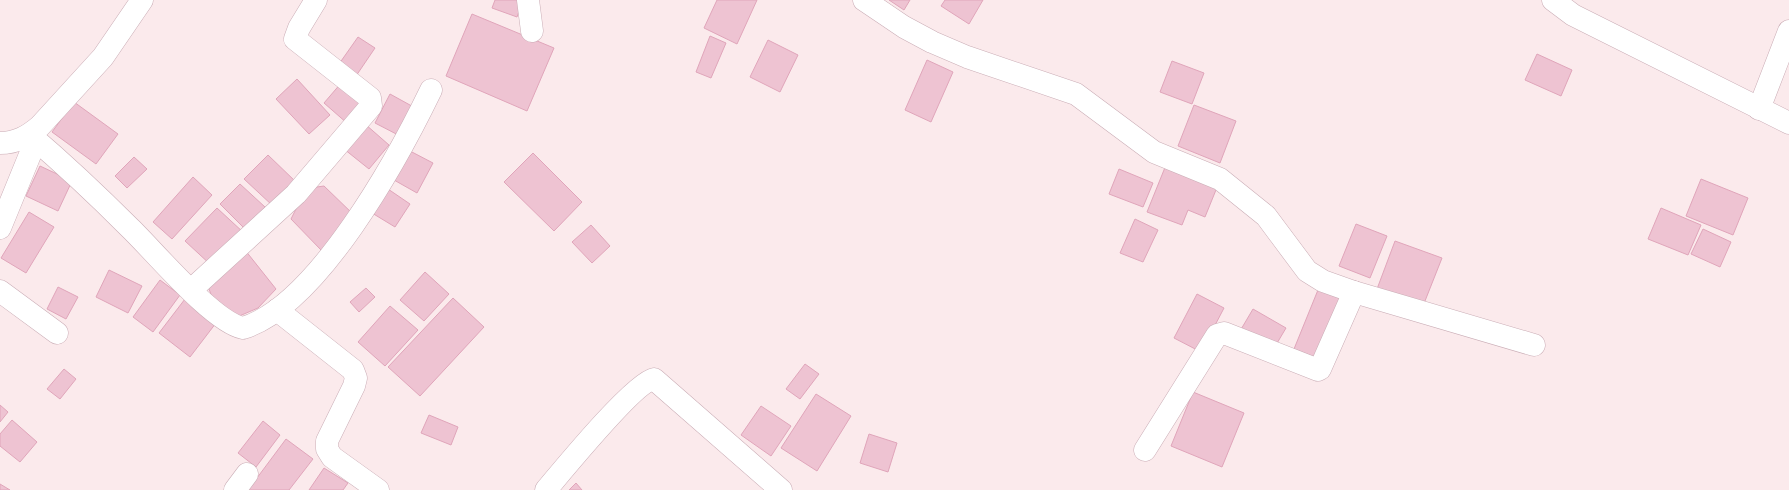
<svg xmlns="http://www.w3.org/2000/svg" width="1789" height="490" font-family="Manrope,sans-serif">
	<rect width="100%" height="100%" fill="#fbeaec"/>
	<g fill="#eec3d2" stroke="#e0a5ba">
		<polygon points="495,0 523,0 517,17 492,8"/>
		<polygon points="717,0 757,0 737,44 704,28"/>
		<polygon points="889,0 910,0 904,10"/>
		<polygon points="945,0 983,0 969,24 941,6"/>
		<polygon points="472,14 554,48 527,111 446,76"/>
		<polygon points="710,36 726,43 711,78 696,72"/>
		<polygon points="358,37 375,48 356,76 339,64"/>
		<polygon points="768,40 798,55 780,92 750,77"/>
		<polygon points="1537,54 1572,70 1561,96 1525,80"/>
		<polygon points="927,60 953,72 931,122 905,110"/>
		<polygon points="1172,61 1204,73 1192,104 1160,92"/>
		<polygon points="297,79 330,115 309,134 276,99"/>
		<polygon points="342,82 367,103 348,124 324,103"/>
		<polygon points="390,94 419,110 404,138 375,123"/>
		<polygon points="74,102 118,134 96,164 52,132"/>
		<polygon points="1194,105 1236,121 1220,163 1178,146"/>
		<polygon points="365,124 389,145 369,169 344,149"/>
		<polygon points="410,151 433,163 417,193 394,180"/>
		<polygon points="533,153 582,202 554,231 504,182"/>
		<polygon points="268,155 296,182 273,206 244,179"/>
		<polygon points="134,157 147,169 127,188 115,176"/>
		<polygon points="1168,160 1220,180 1205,217 1188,210 1182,225 1147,212"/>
		<polygon points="40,166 72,181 58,211 26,196"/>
		<polygon points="1119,169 1153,183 1143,207 1109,194"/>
		<polygon points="193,177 212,195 172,239 153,222"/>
		<polygon points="1701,179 1748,198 1733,235 1686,216"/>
		<polygon points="240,184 265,207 244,228 220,204"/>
		<polygon points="324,186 355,216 321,250 291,219 297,207 317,187"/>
		<polygon points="388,189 410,204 395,227 372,213"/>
		<polygon points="217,208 244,233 212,266 185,241"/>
		<polygon points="1661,208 1701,225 1688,255 1648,239"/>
		<polygon points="29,212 54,227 26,273 1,258"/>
		<polygon points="1135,219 1158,230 1143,262 1120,253"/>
		<polygon points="1356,224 1387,236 1370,278 1339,266"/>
		<polygon points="591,225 610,246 592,263 572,242"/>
		<polygon points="1703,229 1731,242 1720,267 1691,254"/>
		<polygon points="1395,241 1442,258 1423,306 1377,289"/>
		<polygon points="245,250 276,289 258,308 237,317 215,305 206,281"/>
		<polygon points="109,270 142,286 128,313 96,297"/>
		<polygon points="425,272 449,294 424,321 400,300"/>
		<polygon points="160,280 180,295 153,332 133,317"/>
		<polygon points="1320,285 1346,296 1319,359 1294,349"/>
		<polygon points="58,287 78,297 66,319 47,309"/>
		<polygon points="366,288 375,297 359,312 350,302"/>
		<polygon points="1197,294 1224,308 1201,352 1174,338"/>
		<polygon points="453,298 484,327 420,396 388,367"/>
		<polygon points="185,299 216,323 190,357 159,333"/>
		<polygon points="390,306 418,330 385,366 358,342"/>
		<polygon points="1253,309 1286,328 1273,350 1240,331"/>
		<polygon points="805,364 819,374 800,399 786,389"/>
		<polygon points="64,369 76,379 60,399 47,389"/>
		<polygon points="1193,392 1244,413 1222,467 1171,446"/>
		<polygon points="816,394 851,416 817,471 781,448"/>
		<polygon points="0,405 8,412 0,422"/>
		<polygon points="761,406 791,426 771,456 741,435"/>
		<polygon points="429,415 458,427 451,445 421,433"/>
		<polygon points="12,420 37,442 20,462 0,446 0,434"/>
		<polygon points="263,421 280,435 256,467 238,453"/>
		<polygon points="869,434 897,443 888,472 860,463"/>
		<polygon points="286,439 313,459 289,490 248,490"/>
		<polygon points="324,468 348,483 343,490 309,490"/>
		<polygon points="576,483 582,490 569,490"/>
		<polygon points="0,484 10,490 0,490"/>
	</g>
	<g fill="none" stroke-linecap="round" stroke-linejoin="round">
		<g stroke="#caadb6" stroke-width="23">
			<g id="minor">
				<polyline points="528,0 532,31"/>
				<polyline points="864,0 904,27 932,42 967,57 1076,94 1154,152 1220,179 1266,216 1307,271 1323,281 1354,292 1534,345"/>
				<polyline points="1553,0 1573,15 1789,123"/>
				<polyline points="1759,109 1789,31"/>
				<path d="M30 135C64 164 98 196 130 228 154 251 213 322 243 328 318 305 398 158 431 90"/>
				<path d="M0 143C17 143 28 136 40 126L103 57 142 0"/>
				<polyline points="0,228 36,140"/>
				<polyline points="191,290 296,194 371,106 370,98 295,39 299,28 316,0"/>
				<polyline points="0,291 57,333"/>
				<polyline points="277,310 353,370 356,378 354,386 327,441 327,449 332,457 378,490"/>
				<polyline points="1145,450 1217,335 1224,333 1318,370 1320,369 1354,292"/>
				<polyline points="235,490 247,474"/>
				<path d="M546 490C562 471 635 382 654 379L781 490"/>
			</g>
		</g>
		<use href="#minor" stroke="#fff" stroke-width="22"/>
	</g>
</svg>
